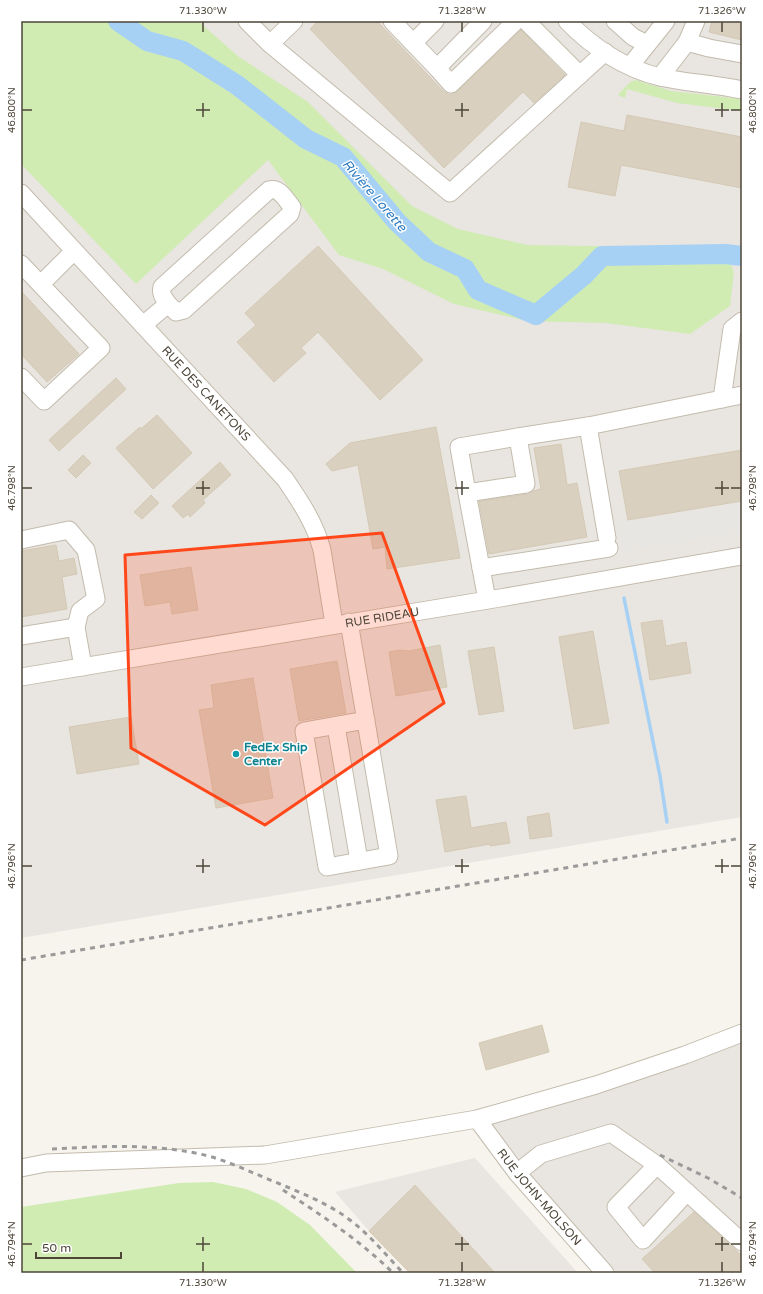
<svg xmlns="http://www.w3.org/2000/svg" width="763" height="1294" font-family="'Varela Round',sans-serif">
	<rect width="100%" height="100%" fill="#f6f4ec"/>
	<g fill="#e9e5e0">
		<polygon points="21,21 742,21 742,817 21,938"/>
		<polygon points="742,1039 742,1273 604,1273 474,1124"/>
		<polygon points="475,1158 578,1273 410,1273 369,1231 335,1192"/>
	</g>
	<g fill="#d0ecb3">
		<polygon points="21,21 198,21 239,57 308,102 412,206 458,229 527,245 723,248 734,272 730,306 690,334 606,323 527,321 454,304 383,269 339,255 268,160 136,284 21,164"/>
		<polygon points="636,80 671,91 742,99 742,111 677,103 627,89 625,98 618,95 630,82"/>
		<polygon points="213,1182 246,1189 277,1202 310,1225 357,1273 21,1273 21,1207 179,1183"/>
	</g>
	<polygon fill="#e8e6e3" points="742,501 742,532 621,552 616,522"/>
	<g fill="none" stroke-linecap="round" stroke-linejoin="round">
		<polyline stroke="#a6d1f5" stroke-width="3.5" points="624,598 660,776 667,822"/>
		<polyline stroke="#a6d1f5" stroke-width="20" points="118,21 147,41 183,51 237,85 306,139 343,157 397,222 429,252 465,269 478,290 536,315 584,275 602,256 725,254 742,256"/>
	</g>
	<g fill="#d9d0c0" stroke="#d4c9b3">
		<polygon points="318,21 377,21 443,91 449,95 458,91 521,30 565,75 534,103 523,92 444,168 310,29"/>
		<polygon points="712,21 742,21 742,40 709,32"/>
		<polygon points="627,115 742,137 742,188 621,165 615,196 568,187 581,122 624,131"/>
		<polygon points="318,246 423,360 380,400 318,332 301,348 306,353 274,382 237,342 256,325 245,313"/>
		<polygon points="21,291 79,354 47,382 21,354"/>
		<polygon points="116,378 126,389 59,451 49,440"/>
		<polygon points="157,415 192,453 153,489 116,448 140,427 141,429"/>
		<polygon points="436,427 460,558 387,569 385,547 373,549 358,465 332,471 326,464 350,443"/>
		<polygon points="561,444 567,485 577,483 587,537 489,554 479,501 528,494 533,491 541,489 534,448"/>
		<polygon points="742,450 742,501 628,520 619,471"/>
		<polygon points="83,455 91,463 76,478 68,470"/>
		<polygon points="220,462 231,475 203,500 205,503 190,517 188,514 183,518 172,506"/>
		<polygon points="151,495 159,503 142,519 134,512"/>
		<polygon points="56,545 59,561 74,558 77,574 62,577 67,609 21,617 21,551"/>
		<polygon points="191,567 198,610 172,614 170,602 145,606 140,575"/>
		<polygon points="662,620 666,646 686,642 691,673 650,680 641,623"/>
		<polygon points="593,631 609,723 574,729 559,637"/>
		<polygon points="440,645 447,687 396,696 389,652 399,650 409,651"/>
		<polygon points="494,647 504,711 479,715 468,651"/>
		<polygon points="337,661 346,713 299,721 290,669"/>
		<polygon points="253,678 273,798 216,808 199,710 214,708 211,685"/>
		<polygon points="131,717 139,764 77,774 69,727"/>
		<polygon points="466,796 471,828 506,822 510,843 490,846 490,844 445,852 436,800"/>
		<polygon points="549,813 552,836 530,839 527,817"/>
		<polygon points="542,1025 549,1052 486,1070 479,1043"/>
		<polygon points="415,1185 495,1273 410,1273 369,1231"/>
		<polygon points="694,1212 742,1256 742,1273 655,1273 642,1259"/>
	</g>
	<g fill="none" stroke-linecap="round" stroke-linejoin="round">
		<g stroke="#c3bcad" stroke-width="19">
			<g id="minor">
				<polyline points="247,21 270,44 294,21"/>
				<polyline points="392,21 437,68 483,21"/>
				<polyline points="526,21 580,75"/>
				<path d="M567 21C592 47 625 69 660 77 687 83 715 84 742 90"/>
				<polyline points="615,21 633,37 647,44"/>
				<polyline points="687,42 696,21"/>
				<polyline points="413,43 435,21"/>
				<polyline points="270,44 450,193 605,52"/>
				<polyline points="630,66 666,21"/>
				<polyline points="437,68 451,84 516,21"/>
				<polyline points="660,77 687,42 709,48 742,54"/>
				<path id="s1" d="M21 193 285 479C300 501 315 523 322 550L334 624"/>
				<polyline points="21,264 101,348 44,401 21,377"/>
				<polyline points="41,284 74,251"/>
				<path d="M143 325 168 304C164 298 160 294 162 287L269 190C280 187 286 200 292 207L290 214 184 310 176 312 168 304"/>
				<polyline points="722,399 742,395"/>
				<polyline points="588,426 607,538"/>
				<polyline points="518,437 588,426 722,399 732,329 742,321"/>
				<polyline points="467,493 459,447 518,437 526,484 467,493 487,600"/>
				<polyline points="21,540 69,530 86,550 96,599 80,611 76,627"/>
				<polyline points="481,568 609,548"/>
				<polyline points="349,622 389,856 327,867 304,731 366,720"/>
				<polyline points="21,636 76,627 83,667"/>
				<path id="s2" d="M21 677 500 598 742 556"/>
				<polyline points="336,726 359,861"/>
				<path id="s3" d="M477 1119 517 1173 605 1273"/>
				<polyline points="657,1165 616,1207 643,1240 687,1192"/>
				<polyline points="21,1168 46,1163 265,1155 477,1119 596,1085 685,1055 742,1033"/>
				<polyline points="517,1173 541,1154 611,1133 657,1165 742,1242"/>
			</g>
		</g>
		<use href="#minor" stroke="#fff" stroke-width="17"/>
		<g stroke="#9a9a9a" stroke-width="3" stroke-dasharray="5 5" stroke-linecap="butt">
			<polyline points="21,960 742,838"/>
			<path d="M52 1149C105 1146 161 1143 212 1157 235 1164 257 1175 280 1184 304 1194 329 1204 350 1220 370 1235 386 1255 403 1273"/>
			<polyline points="660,1155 708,1178 742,1198"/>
			<path d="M283 1190C321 1215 361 1241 393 1273"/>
		</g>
	</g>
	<path fill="#ff471a" fill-opacity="0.2" stroke="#ff471a" stroke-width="3" stroke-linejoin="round" d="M382 533 444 703 265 825 131 748 125 555Z"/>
	<path fill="none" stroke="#4c4538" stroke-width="1.5" d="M203 22V32M462 22V32M722 22V32M203 103V117M462 103V117M722 103V117M22 110H32M196 110H210M455 110H469M715 110H729M731 110H741M203 481V495M462 481V495M722 481V495M22 488H32M196 488H210M455 488H469M715 488H729M731 488H741M203 859V873M462 859V873M722 859V873M22 866H32M196 866H210M455 866H469M715 866H729M731 866H741M203 1237V1251M462 1237V1251M722 1237V1251M22 1244H32M196 1244H210M455 1244H469M715 1244H729M731 1244H741M203 1262V1272M462 1262V1272M722 1262V1272"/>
	<circle fill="#0f9aa8" stroke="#fff" stroke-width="1.5" cx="236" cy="754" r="4"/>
	<g text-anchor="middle" stroke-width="3" stroke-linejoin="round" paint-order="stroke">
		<g font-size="12" fill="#4c4538" stroke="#fff">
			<text dy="4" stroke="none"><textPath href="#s1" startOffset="273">RUE DES CANETONS</textPath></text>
			<text dy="4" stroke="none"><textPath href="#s2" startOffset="366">RUE RIDEAU</textPath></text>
			<text dy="4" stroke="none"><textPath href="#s3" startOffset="100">RUE JOHN-MOLSON</textPath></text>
		</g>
		<g font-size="12" font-weight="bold" fill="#0d838f" stroke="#fff" text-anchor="start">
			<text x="244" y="751">FedEx Ship<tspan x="244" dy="14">Center</tspan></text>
		</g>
		<g font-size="13" font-style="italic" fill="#2a79bf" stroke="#fff">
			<text transform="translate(375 195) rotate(49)" y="5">Rivière Lorette</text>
		</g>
	</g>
	<rect width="763" height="1294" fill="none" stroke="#ffffff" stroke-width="44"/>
	<path d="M36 1252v6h85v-6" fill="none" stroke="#4c4538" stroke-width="2"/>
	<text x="42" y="1252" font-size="12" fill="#4c4538" stroke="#ffffff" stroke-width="3" paint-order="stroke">50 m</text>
	<rect x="22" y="22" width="719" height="1250" fill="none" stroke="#4c4538" stroke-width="1.5"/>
	<g font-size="10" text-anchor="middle" fill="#4c4538">
		<text x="203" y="14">71.330°W</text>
		<text x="462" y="14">71.328°W</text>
		<text x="722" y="14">71.326°W</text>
		<text transform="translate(11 110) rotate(-90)" y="4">46.800°N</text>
		<text transform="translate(752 110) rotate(-90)" y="4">46.800°N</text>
		<text transform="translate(11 488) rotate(-90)" y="4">46.798°N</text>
		<text transform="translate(752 488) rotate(-90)" y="4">46.798°N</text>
		<text transform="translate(11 866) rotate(-90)" y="4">46.796°N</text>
		<text transform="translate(752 866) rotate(-90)" y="4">46.796°N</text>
		<text transform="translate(11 1244) rotate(-90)" y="4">46.794°N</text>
		<text transform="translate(752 1244) rotate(-90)" y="4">46.794°N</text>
		<text x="203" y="1286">71.330°W</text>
		<text x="462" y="1286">71.328°W</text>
		<text x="722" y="1286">71.326°W</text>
	</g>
</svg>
